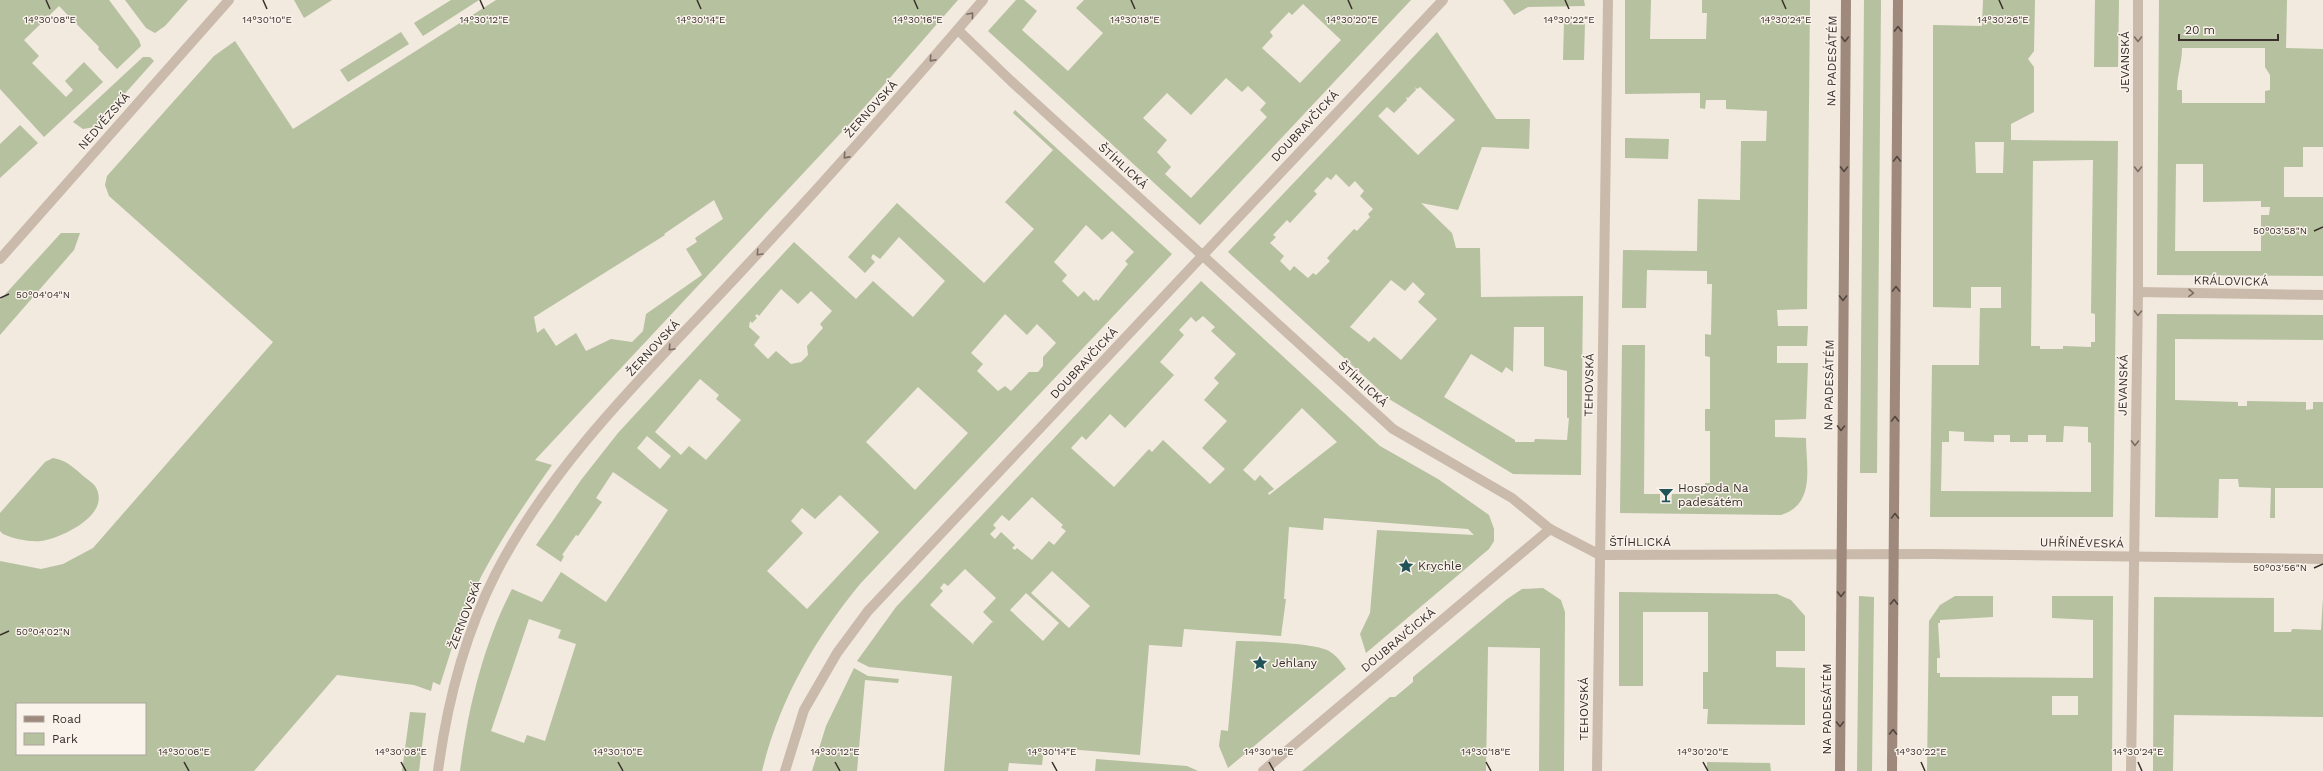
<svg xmlns="http://www.w3.org/2000/svg" width="2323" height="771" font-family="'Work Sans',sans-serif">
	<rect width="100%" height="100%" fill="#f2e9df"/>
	<g fill="#b5c19f" fill-rule="evenodd">
		<polygon points="0,0 109,0 139,40 141,46 117,69 98,49 99,47 59,6 24,40 39,56 32,63 66,97 73,90 65,81 84,62 103,82 44,137 0,89"/>
		<polygon points="125,0 188,0 165,26 155,33 146,28"/>
		<polygon points="294,0 332,0 304,18"/>
		<polygon points="451,0 479,0 423,36 414,23"/>
		<path d="M496 0H958L853 120 535 460 552 465C521 509 490 554 468 604 457 629 449 658 440 685L433 682 431 691 414 685 337 675 254 771H0V561L41 569 63 564 93 548 273 342 109 196 105 185 107 176 214 56 235 41 293 129ZM714 200 723 219 695 238 697 242 686 249 702 275 646 314 643 331 632 342 611 339 586 351 576 333 556 346 544 328 537 333 534 317 665 235 664 234ZM17 704H145V754H17Z"/>
		<path d="M1016 0H1024L1037 11 1022 30 1068 71 1103 33 1076 8 1084 0H1411L1200 225 988 31ZM1303 4 1341 40 1300 83 1262 48 1273 36 1270 32 1289 12 1292 15ZM1226 78 1242 92 1248 86 1266 103 1260 110 1267 117 1191 198 1165 174 1171 167 1157 152 1167 140 1143 118 1167 93 1191 115Z"/>
		<polygon points="1503,0 1584,0 1585,6 1528,7 1514,15"/>
		<path d="M1625 0H1651L1650 39H1706L1707 13H1702V0H1810L1807 309 1777 310 1778 326H1808L1807 346H1777V363H1808L1806 419 1775 420V437L1806 438C1806 467 1816 504 1781 515L1620 513 1622 345H1645L1644 494H1660V502H1671L1672 494H1704L1705 483H1710V431H1705V409H1710V357L1705 356V334L1711 335 1712 284H1707V271L1647 270 1646 308H1622L1623 250 1697 251 1698 199 1740 200 1741 141H1766L1767 111 1726 109V100H1706L1705 109 1700 108V93L1625 94Z"/>
		<polygon points="1864,0 1881,0 1877,473 1860,473"/>
		<path d="M1983 0H2035L2034 51 2028 59 2034 67V112L2011 124V140L2118 141 2113 517H1930L1932 365H1979L1980 308H2001V287H1971V308L1933 307V25L1982 26ZM1975 142H2004L2003 173H1976ZM2093 160 2091 313 2095 314V342H2091V347L2063 346V349H2040V346H2031L2033 161ZM2064 426 2088 427V442L2091 443V492L1941 491 1942 442H1949V431L1964 432V441L1994 442V435H2010V442H2028V435H2046V442H2063Z"/>
		<polygon points="2095,0 2119,0 2118,67 2094,67"/>
		<path d="M2159 0H2287L2286 48 2323 49V147H2303V167H2284V197H2323V276L2157 275ZM2182 48H2265V67L2270 75V90L2265 91V103H2182V90H2177C2177 74 2182 64 2182 48ZM2176 164H2203V202L2261 201V207H2270L2269 215H2261V251H2175Z"/>
		<polygon points="1564,22 1585,22 1584,60 1563,60"/>
		<polygon points="401,32 409,44 348,82 340,70"/>
		<path d="M1437 32 1496 119H1530L1529 149 1482 147 1458 210 1421 203 1452 233 1456 248H1480L1481 297 1583 296 1581 475 1513 474 1389 399 1228 252ZM1415 87 1417 89 1420 87 1455 120 1418 155 1378 116 1387 107 1394 113 1407 100 1406 97 1408 98 1416 90ZM1336 174 1349 187 1355 181 1364 191 1360 196 1373 209 1368 214 1370 217 1357 231 1354 229 1327 258 1330 261 1316 275 1313 273 1308 278 1294 266 1290 271 1280 261 1284 256 1270 243 1276 237 1273 235 1287 220 1290 223 1317 194 1314 191 1327 177 1331 180ZM1391 280 1405 291 1413 282 1425 294 1418 302 1437 319 1401 360 1374 337 1369 342 1350 327ZM1514 327H1544V366L1567 371V418H1569L1567 440 1535 439 1534 442H1515V440L1444 397 1471 354 1502 373 1506 367 1513 372Z"/>
		<polygon points="143,57 150,57 154,61 95,127 83,129 73,122"/>
		<path d="M1015 110 1172 254 860 584C814 640 779 701 762 771H460C468 708 483 645 512 589L542 602 561 572 606 602 668 510 613 472 596 498 602 502 578 536 576 535 562 555 564 556 561 562 536 545 581 480 618 433 794 242 856 299 873 281 913 317 945 281 899 237 880 259 873 254 871 258 875 262 865 273 848 257 897 203 984 283 1034 229 1005 202 1053 150 1013 113ZM1086 225 1102 240 1112 231 1134 252 1125 261 1128 264 1098 301 1096 299 1094 301 1084 291 1078 297 1062 281 1067 275 1054 262ZM781 289 798 304 811 291 832 311 820 324 823 328 807 346 808 355 801 362 791 364 776 351 768 359 754 345 760 337 749 327 750 321 752 323 757 318 755 316 757 314 759 316ZM1005 314 1027 335 1037 324 1056 343 1043 357V366L1038 372H1029L1011 391 1005 386 998 391 977 371 983 364 971 353ZM700 379 719 395 716 399 741 420 706 460 689 446 681 455 655 432ZM918 387 968 433 915 490 866 442ZM647 436 671 456 660 469 637 448ZM840 495 879 532 807 609 767 571 803 533 791 521 802 508 815 519ZM529 619 561 630 558 638 576 644 545 741 527 735 524 743 491 731Z"/>
		<polygon points="20,125 38,143 0,178 0,144"/>
		<polygon points="1625,138 1669,139 1668,159 1625,158"/>
		<polygon points="61,233 80,233 74,250 0,335 0,300"/>
		<path d="M1201 281 1380 446 1438 479 1489 515 1494 529V541L1489 549 1366 653 1360 634 1370 613 1377 530 1474 535 1468 529 1324 518 1323 530 1289 527 1284 599H1286L1281 636 1184 629 1182 647 1149 645 1140 755 1044 747 1042 765 1009 763 1008 771H944L952 676 869 667 857 661 896 607ZM1203 316 1215 327 1211 331 1236 354 1214 378 1219 383 1204 400 1227 421 1202 448 1225 469 1210 484 1163 440 1152 452 1149 449 1114 487 1071 448 1082 436 1086 440 1110 414 1125 428 1174 375 1160 362 1184 335 1179 330 1191 317 1196 322ZM1302 408 1337 442 1269 495 1268 493 1274 489 1260 475 1255 481 1243 470ZM1032 497 1063 525 1061 527 1066 531 1054 545 1049 541 1032 560 1017 548 1015 550 1012 548 1015 545 1001 532 995 539 990 534 996 528 993 525 1002 515 1009 521ZM965 569 996 598 983 612 994 623 992 622 973 643 974 645 930 605 943 591 940 588 944 583 948 586ZM1052 571 1090 606 1069 628 1031 593ZM1026 593 1059 623 1043 641 1010 610Z"/>
		<polygon points="2157,314 2323,315 2323,340 2175,339 2175,400 2238,402 2238,406 2247,406 2247,401 2306,402 2306,410 2313,409 2313,402 2323,402 2323,488 2275,488 2275,518 2270,518 2271,488 2239,487 2238,479 2219,479 2218,518 2155,517"/>
		<path d="M53 458C65 460 72 466 81 474 85 478 92 482 95 486 113 514 62 538 41 541 29 542 14 539 3 534L0 531V513L45 462Z"/>
		<polygon points="1543,588 1561,600 1565,612 1564,771 1539,771 1540,648 1488,647 1486,771 1302,771 1390,697 1395,697 1413,682 1413,677 1507,599 1522,589"/>
		<polygon points="1619,592 1777,594 1791,600 1805,616 1805,651 1776,651 1776,667 1805,668 1805,725 1707,724 1708,709 1703,709 1703,672 1708,672 1708,612 1643,612 1643,686 1619,686"/>
		<polygon points="1859,596 1874,597 1872,771 1857,771"/>
		<path d="M1955 596H1993V617L1940 620V623H1938L1940 658H1937V673H1940V677L2093 678V620L2052 618V596H2113L2112 771H1927L1929 621 1940 605ZM2052 696H2078V715H2052Z"/>
		<polygon points="2154,597 2274,598 2274,632 2291,632 2292,629 2321,630 2323,598 2323,717 2174,715 2173,771 2153,771"/>
		<path d="M1236 641C1255 641 1315 643 1329 651 1337 656 1341 662 1346 669L1228 768 1219 746 1221 730 1228 731Z"/>
		<polygon points="854,668 868,676 899,679 898,683 865,680 857,771 812,771 826,726"/>
		<polygon points="410,712 426,713 419,771 402,771"/>
		<polygon points="1096,759 1187,766 1198,771 1095,771"/>
		<polygon points="1707,762 1770,763 1771,771 1707,771"/>
	</g>
	<g fill="none" stroke-linecap="round" stroke-linejoin="round">
		<g stroke="#cabaab" stroke-width="10">
			<polyline points="958,30 1011,81 1393,429 1512,498 1550,529 1600,555 1932,554 2323,559"/>
			<polyline points="0,259 229,0"/>
			<polyline points="2138,292 2323,295"/>
			<path d="M438 771C447 703 465 634 496 573 557 455 660 360 749 263 829 177 907 89 983 0"/>
			<polyline points="785,771 804,710 837,653 868,611 1443,0"/>
			<polyline points="1263,771 1550,529"/>
			<polyline points="1597,771 1608,0"/>
			<polyline points="2131,771 2138,292 2138,0"/>
		</g>
		<g stroke="#9e897c" stroke-width="10">
			<polyline points="1840,771 1846,0"/>
			<polyline points="1892,771 1898,0"/>
		</g>
	</g>
	<defs><path id="oneway-chevron" d="M-2-3.5L2.5 0L-2 3.5" fill="none" stroke-width="1.6" stroke-linecap="round" stroke-linejoin="round"/></defs>
	<g stroke="#7a6e64">
		<use href="#oneway-chevron" transform="translate(971 15) rotate(-50)"/>
		<use href="#oneway-chevron" transform="translate(2138 39) rotate(90)"/>
		<use href="#oneway-chevron" transform="translate(932 59) rotate(132)"/>
		<use href="#oneway-chevron" transform="translate(846 156) rotate(132)"/>
		<use href="#oneway-chevron" transform="translate(2138 169) rotate(90)"/>
		<use href="#oneway-chevron" transform="translate(759 253) rotate(133)"/>
		<use href="#oneway-chevron" transform="translate(2191 293) rotate(1)"/>
		<use href="#oneway-chevron" transform="translate(2138 313) rotate(91)"/>
		<use href="#oneway-chevron" transform="translate(671 348) rotate(133)"/>
		<use href="#oneway-chevron" transform="translate(2135 443) rotate(91)"/>
	</g>
	<g stroke="#52463e">
		<use href="#oneway-chevron" transform="translate(1898 29) rotate(-90)"/>
		<use href="#oneway-chevron" transform="translate(1845 39) rotate(91)"/>
		<use href="#oneway-chevron" transform="translate(1897 159) rotate(-90)"/>
		<use href="#oneway-chevron" transform="translate(1844 169) rotate(91)"/>
		<use href="#oneway-chevron" transform="translate(1896 289) rotate(-90)"/>
		<use href="#oneway-chevron" transform="translate(1843 298) rotate(90)"/>
		<use href="#oneway-chevron" transform="translate(1895 419) rotate(-90)"/>
		<use href="#oneway-chevron" transform="translate(1841 428) rotate(91)"/>
		<use href="#oneway-chevron" transform="translate(1895 516) rotate(-90)"/>
		<use href="#oneway-chevron" transform="translate(1841 594) rotate(90)"/>
		<use href="#oneway-chevron" transform="translate(1894 602) rotate(-89)"/>
		<use href="#oneway-chevron" transform="translate(1840 724) rotate(90)"/>
		<use href="#oneway-chevron" transform="translate(1893 732) rotate(-89)"/>
	</g>
	<path fill="none" stroke="#382f2a" stroke-width="1.5" d="M46 0 50 9M263 0 267 9M480 0 484 9M697 0 701 9M914 0 918 9M1131 0 1135 9M1348 0 1352 9M1565 0 1569 9M1782 0 1786 9M1999 0 2003 9M2314 231 2323 227M0 298 9 294M2314 568 2323 564M0 635 9 631M184 762 189 771M401 762 406 771M618 762 623 771M835 762 840 771M1052 762 1057 771M1269 762 1274 771M1486 762 1491 771M1703 762 1708 771M1921 762 1925 771M2138 762 2142 771"/>
	<defs>
		<g id="bar-bare" transform="scale(1.2)"><path d="M-6-5H6L.8 .8V4.5H3.5V6h-7V4.5H-.8V.8Z" fill="#215458" stroke="#faf3ec" stroke-width="2.5" paint-order="stroke"/></g>
		<g id="sight-bare" transform="scale(1.2)"><path d="M0-6L1.8-2.2L6-1.7L2.9 1.2L3.7 5.4L0 3.3L-3.7 5.4L-2.9 1.2L-6-1.7L-1.8-2.2Z" fill="#215458" stroke="#faf3ec" stroke-width="2.5" paint-order="stroke"/></g>
	</defs>
	<g fill-rule="evenodd">
		<use href="#bar-bare" x="1666" y="495"/>
		<use href="#sight-bare" x="1406" y="566"/>
		<use href="#sight-bare" x="1260" y="663"/>
	</g>
	<g text-anchor="middle" stroke-width="3" stroke-linejoin="round" paint-order="stroke">
		<g font-size="12" fill="#382f2a" stroke="#faf3ec">
			<text transform="translate(1832 61) rotate(-89)" y="4">NA PADESÁTÉM</text>
			<text transform="translate(2125 62) rotate(-90)" y="4">JEVANSKÁ</text>
			<text transform="translate(871 109) rotate(-48)" y="4">ŽERNOVSKÁ</text>
			<text transform="translate(104 121) rotate(-49)" y="4">NEDVĚZSKÁ</text>
			<text transform="translate(1305 126) rotate(-47)" y="4">DOUBRAVČICKÁ</text>
			<text transform="translate(1123 166) rotate(42)" y="4">ŠTÍHLICKÁ</text>
			<text transform="translate(2231 281) rotate(1)" y="4">KRÁLOVICKÁ</text>
			<text transform="translate(653 348) rotate(-47)" y="4">ŽERNOVSKÁ</text>
			<text transform="translate(1084 363) rotate(-47)" y="4">DOUBRAVČICKÁ</text>
			<text transform="translate(1363 384) rotate(42)" y="4">ŠTÍHLICKÁ</text>
			<text transform="translate(1589 385) rotate(-89)" y="4">TEHOVSKÁ</text>
			<text transform="translate(1829 385) rotate(-89)" y="4">NA PADESÁTÉM</text>
			<text transform="translate(2123 385) rotate(-89)" y="4">JEVANSKÁ</text>
			<text x="1640" y="546">ŠTÍHLICKÁ</text>
			<text transform="translate(2082 543) rotate(1)" y="4">UHŘÍNĚVESKÁ</text>
			<text transform="translate(465 615) rotate(-69)" y="4">ŽERNOVSKÁ</text>
			<text transform="translate(1398 640) rotate(-40)" y="4">DOUBRAVČICKÁ</text>
			<text transform="translate(1584 709) rotate(-90)" y="4">TEHOVSKÁ</text>
			<text transform="translate(1827 709) rotate(-90)" y="4">NA PADESÁTÉM</text>
		</g>
		<g font-size="12" fill="#382f2a" stroke="#faf3ec" text-anchor="start">
			<text x="1678" y="492">Hospoda Na<tspan x="1678" dy="14">padesátém</tspan></text>
			<text x="1418" y="570">Krychle</text>
			<text x="1272" y="667">Jehlany</text>
		</g>
	</g>
	<g font-size="10" text-anchor="middle" fill="#382f2a" stroke="#faf3ec" stroke-width="3" stroke-linejoin="round" paint-order="stroke">
		<text x="50" y="23">14°30'08"E</text>
		<text x="267" y="23">14°30'10"E</text>
		<text x="484" y="23">14°30'12"E</text>
		<text x="701" y="23">14°30'14"E</text>
		<text x="918" y="23">14°30'16"E</text>
		<text x="1135" y="23">14°30'18"E</text>
		<text x="1352" y="23">14°30'20"E</text>
		<text x="1569" y="23">14°30'22"E</text>
		<text x="1786" y="23">14°30'24"E</text>
		<text x="2003" y="23">14°30'26"E</text>
		<text x="2280" y="234">50°03'58"N</text>
		<text x="43" y="298">50°04'04"N</text>
		<text x="2280" y="571">50°03'56"N</text>
		<text x="43" y="635">50°04'02"N</text>
		<text x="184" y="755">14°30'06"E</text>
		<text x="401" y="755">14°30'08"E</text>
		<text x="618" y="755">14°30'10"E</text>
		<text x="835" y="755">14°30'12"E</text>
		<text x="1052" y="755">14°30'14"E</text>
		<text x="1269" y="755">14°30'16"E</text>
		<text x="1486" y="755">14°30'18"E</text>
		<text x="1703" y="755">14°30'20"E</text>
		<text x="1921" y="755">14°30'22"E</text>
		<text x="2138" y="755">14°30'24"E</text>
	</g>
	<rect x="16" y="703" width="130" height="52" fill="#faf3ec" stroke="#aca59e"/>
	<rect x="24" y="716" width="20" height="6" fill="#9e897c" stroke="#aca59e"/>
	<text x="52" y="723" font-size="12" fill="#382f2a">Road</text>
	<rect x="24" y="733" width="20" height="12" fill="#b5c19f" stroke="#aca59e"/>
	<text x="52" y="743" font-size="12" fill="#382f2a">Park</text>
	<path d="M2179 34v6h99v-6" fill="none" stroke="#382f2a" stroke-width="2"/>
	<text x="2185" y="34" font-size="12" fill="#382f2a" stroke="#faf3ec" stroke-width="3" paint-order="stroke">20 m</text>
</svg>
